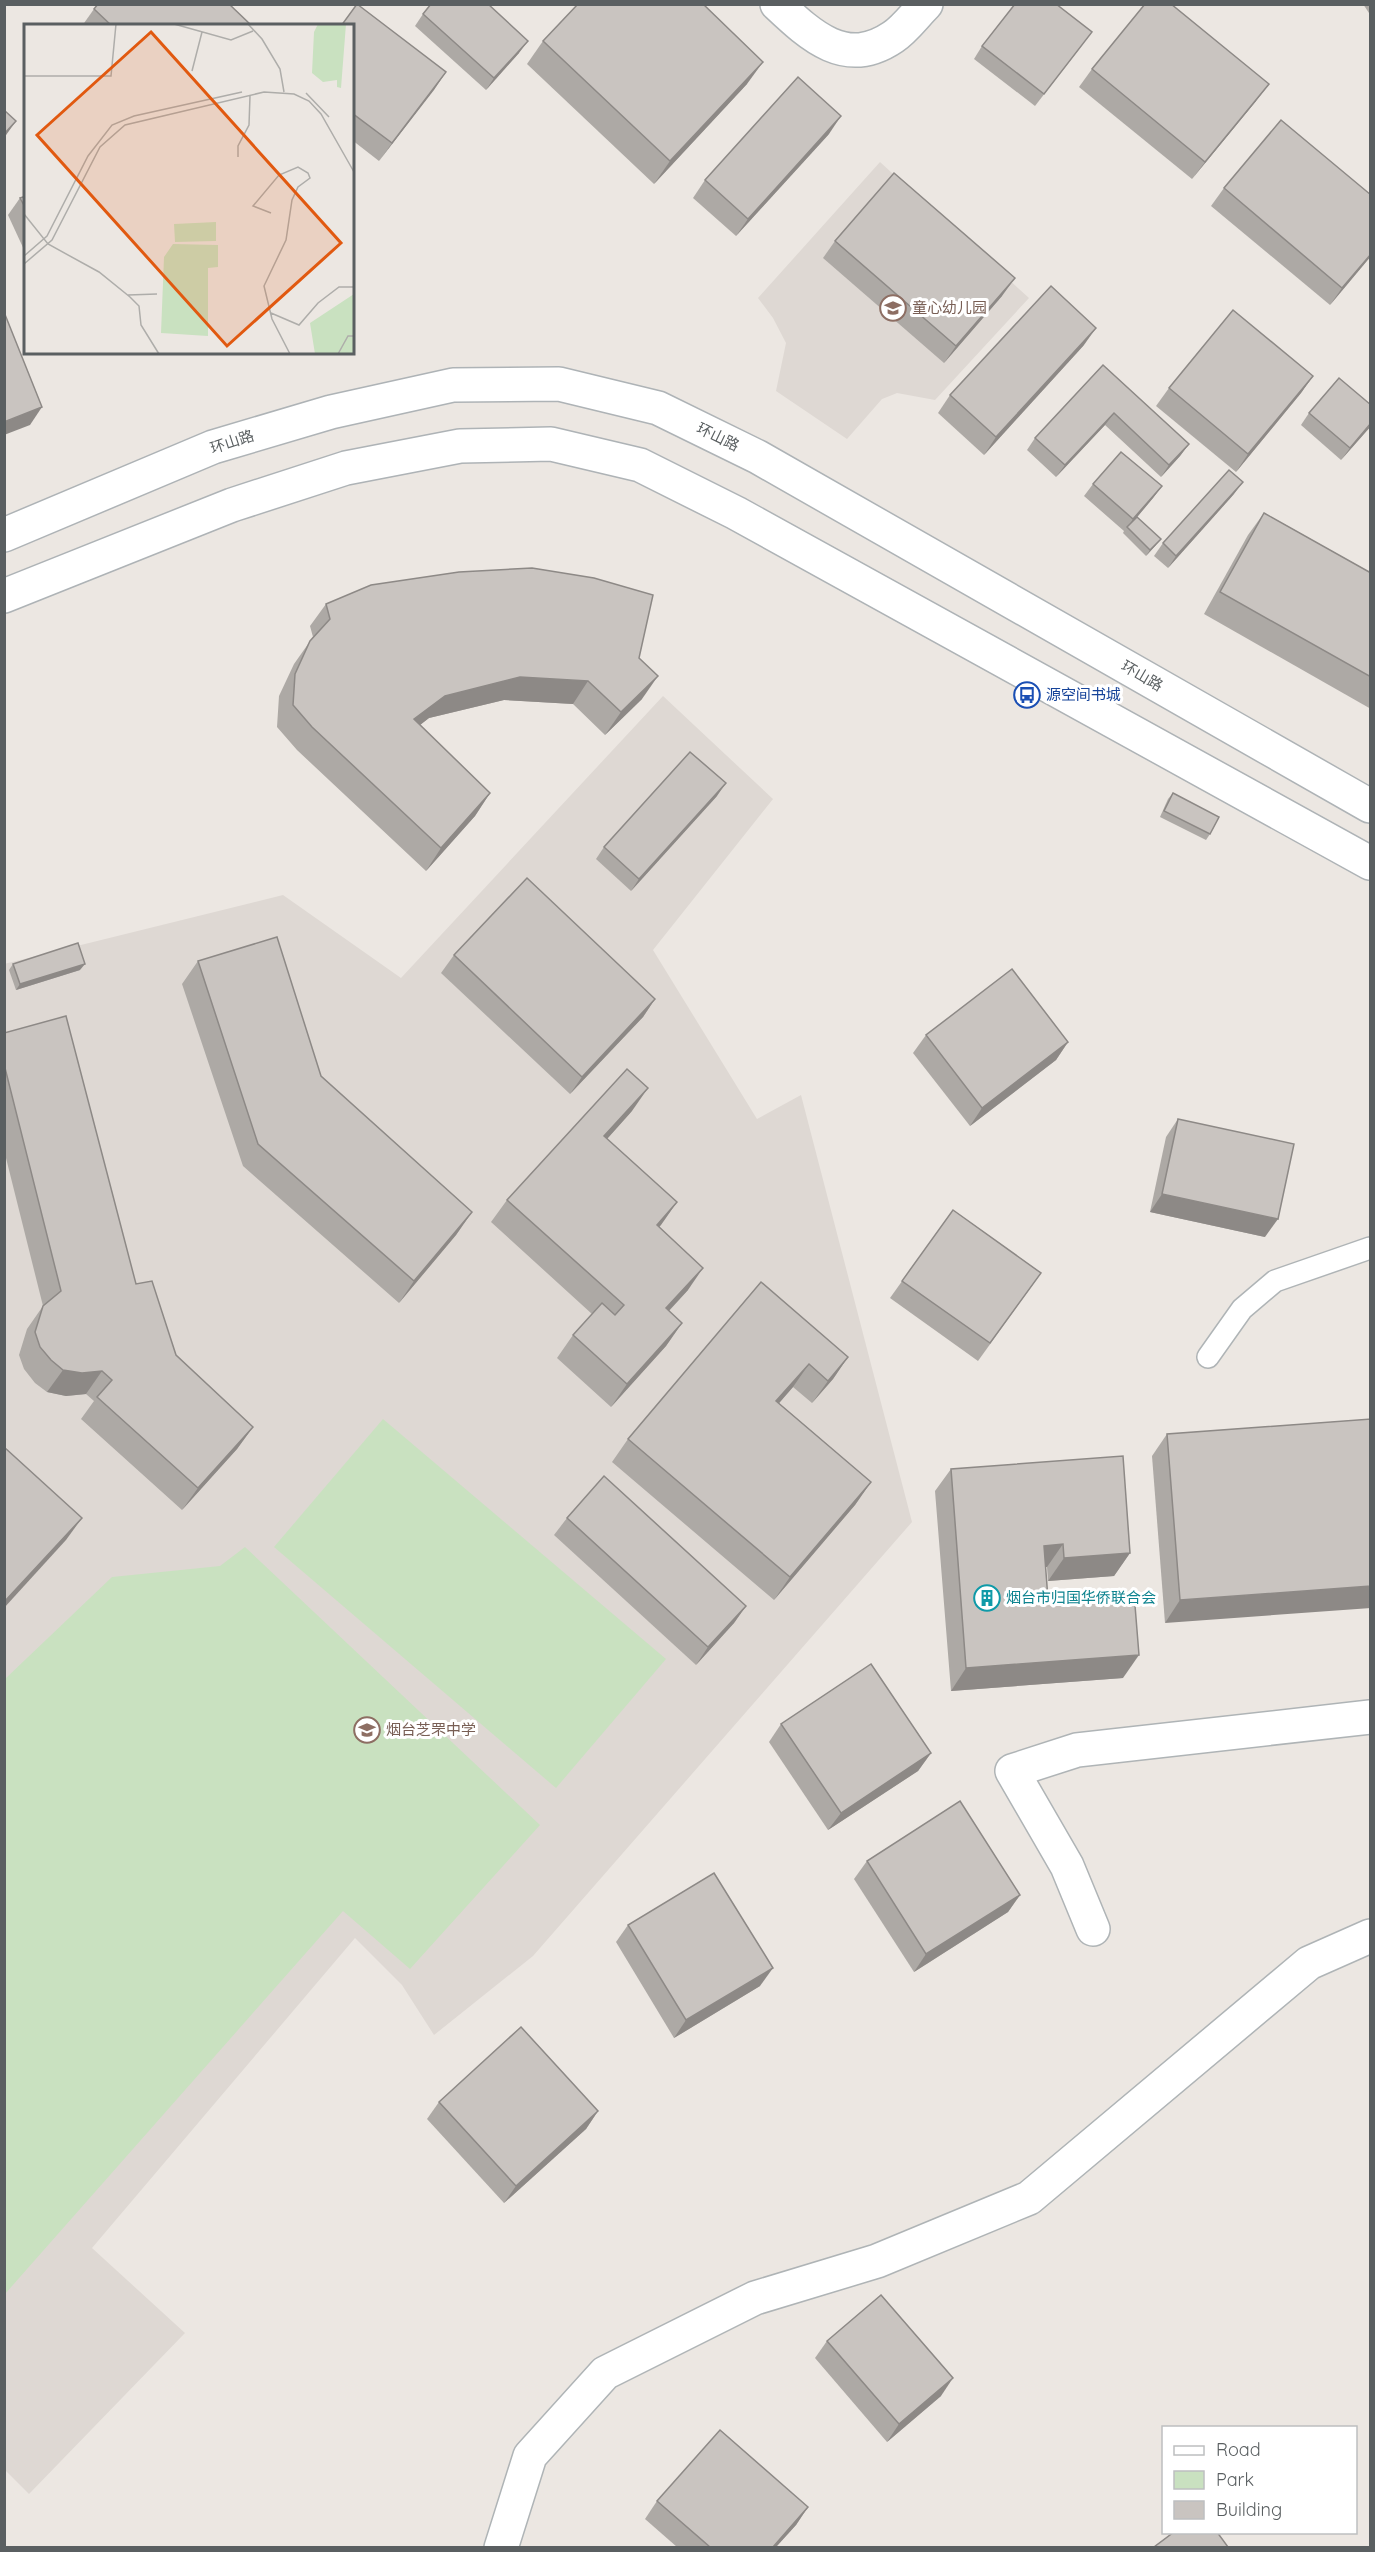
<svg xmlns="http://www.w3.org/2000/svg" width="1375" height="2552" font-family="Quicksand,'Noto Sans SC',sans-serif">
	<rect width="100%" height="100%" fill="#ece7e2"/>
	<g fill="#ded8d3">
		<polygon points="880,162 1029,298 935,400 897,393 882,399 847,439 776,391 786,343 773,318 758,298"/>
		<polygon points="663,696 773,799 653,950 757,1119 801,1095 912,1522 533,1956 434,2035 402,1985 355,1938 92,2248 185,2333 29,2494 4,2469 4,964 283,895 401,978"/>
	</g>
	<g fill="#c9e1c0">
		<polygon points="383,1419 666,1659 556,1788 274,1547"/>
		<polygon points="245,1547 540,1825 410,1969 343,1911 5,2294 5,1679 112,1577 220,1566"/>
	</g>
	<g fill="none" stroke-linecap="round" stroke-linejoin="round">
		<g stroke="#afb4b6" stroke-width="24">
			<polyline id="lane" points="1208,1357 1242,1309 1275,1281 1370,1248"/>
		</g>
		<g stroke="#afb4b6" stroke-width="36">
			<g id="street">
				<path d="M777 4C811 36 846 69 893 37 905 29 915 15 926 4"/>
				<polyline points="1093,1929 1067,1866 1012,1771 1077,1750 1370,1717"/>
				<polyline points="501,2548 530,2456 605,2373 755,2298 877,2261 1029,2198 1309,1963 1370,1936"/>
			</g>
		</g>
		<g stroke="#aeb3b6" stroke-width="36">
			<g id="secondary">
				<polyline points="4,535 213,447 331,412 453,385 559,384 658,408 758,457 1370,806"/>
				<polyline points="4,596 232,505 346,468 460,446 551,444 640,465 736,513 1370,863"/>
			</g>
		</g>
		<use href="#lane" stroke="#fff" stroke-width="21"/>
		<use href="#street" stroke="#fff" stroke-width="33"/>
		<use href="#secondary" stroke="#fff" stroke-width="33"/>
	</g>
	<g fill="#ada9a5">
		<polygon points="1363,4 1371,4 1371,16"/>
		<polygon points="94,9 252,26 82,26"/>
		<polygon points="423,14 519,53 486,90 415,26"/>
		<polygon points="352,26 446,72 379,161 352,140"/>
		<polygon points="543,41 747,84 654,184 527,64"/>
		<polygon points="1083,44 1035,106 974,59 982,46"/>
		<polygon points="1092,69 1256,101 1192,179 1079,87"/>
		<polygon points="829,134 736,236 693,198 705,180"/>
		<polygon points="1224,188 1371,256 1330,305 1211,206"/>
		<polygon points="26,196 26,254 8,215 20,198"/>
		<polygon points="835,241 1002,296 944,363 823,258"/>
		<polygon points="1084,345 984,455 938,413 950,395"/>
		<polygon points="1103,365 1189,444 1180,456 1161,477 1105,425 1056,477 1027,450 1035,438"/>
		<polygon points="1313,376 1301,393 1236,472 1156,406 1169,388"/>
		<polygon points="1371,405 1371,426 1341,460 1301,425 1309,413"/>
		<polygon points="1093,484 1162,486 1153,498 1137,517 1156,545 1146,556 1123,533 1124,531 1084,496"/>
		<polygon points="1234,494 1168,568 1154,556 1163,543"/>
		<polygon points="1264,513 1371,573 1371,709 1204,614 1248,535"/>
		<polygon points="326,604 639,658 642,699 605,735 573,704 504,700 429,718 420,725 490,793 475,816 426,871 297,750 277,727 279,696 294,664 313,637 310,626"/>
		<polygon points="1173,793 1210,834 1206,840 1160,817 1168,799"/>
		<polygon points="717,796 631,891 596,859 604,847"/>
		<polygon points="454,955 655,999 643,1017 570,1094 441,973"/>
		<polygon points="198,961 321,1076 472,1212 456,1235 399,1303 243,1166 182,984"/>
		<polygon points="13,964 80,970 16,990 9,970"/>
		<polygon points="4,1033 136,1284 176,1355 253,1427 237,1449 182,1510 81,1419 94,1401 86,1394 66,1396 47,1392 35,1383 24,1369 19,1355 27,1329 43,1306 4,1150"/>
		<polygon points="926,1035 1068,1042 1056,1060 970,1126 913,1053"/>
		<polygon points="632,1111 607,1139 677,1202 659,1227 688,1290 669,1311 682,1323 666,1346 611,1407 557,1358 573,1335 592,1314 491,1222 507,1200"/>
		<polygon points="1178,1119 1265,1237 1150,1212 1166,1137"/>
		<polygon points="953,1210 1041,1273 978,1361 890,1298"/>
		<polygon points="761,1282 848,1357 833,1379 812,1403 793,1387 779,1403 871,1482 855,1505 774,1600 612,1462 628,1439"/>
		<polygon points="1371,1419 1165,1623 1152,1456 1167,1434"/>
		<polygon points="951,1469 1130,1553 1114,1576 1048,1581 1047,1567 1045,1567 1048,1599 1123,1678 951,1691 935,1491"/>
		<polygon points="567,1518 746,1606 734,1623 696,1665 554,1535"/>
		<polygon points="781,1724 931,1753 918,1771 828,1830 769,1742"/>
		<polygon points="867,1861 1020,1895 1008,1912 914,1972 854,1879"/>
		<polygon points="628,1925 760,1986 674,2038 616,1942"/>
		<polygon points="439,2102 598,2111 586,2129 504,2203 427,2119"/>
		<polygon points="827,2341 941,2396 887,2442 815,2358"/>
		<polygon points="657,2501 808,2507 796,2525 776,2547 677,2547 645,2519"/>
	</g>
	<g fill="#8d8986">
		<polygon points="528,41 519,53 486,90 494,78"/>
		<polygon points="763,62 747,84 654,184 670,161"/>
		<polygon points="446,72 434,90 379,161 392,143"/>
		<polygon points="1269,84 1256,101 1192,179 1205,162"/>
		<polygon points="841,116 829,134 736,236 748,219"/>
		<polygon points="16,121 4,138 4,134"/>
		<polygon points="1371,254 1371,256 1330,305 1342,288"/>
		<polygon points="1015,278 1002,296 944,363 956,346"/>
		<polygon points="1096,328 1084,345 984,455 996,437"/>
		<polygon points="1313,376 1301,393 1236,472 1248,454"/>
		<polygon points="42,407 30,425 4,435 4,422"/>
		<polygon points="1114,413 1105,425 1056,477 1065,465"/>
		<polygon points="1371,423 1371,426 1341,460 1350,448"/>
		<polygon points="1189,444 1180,456 1161,477 1169,465"/>
		<polygon points="1243,482 1234,494 1168,568 1176,556"/>
		<polygon points="1162,486 1153,498 1128,528 1133,519"/>
		<polygon points="1161,539 1156,545 1146,556 1150,550"/>
		<polygon points="658,676 642,699 605,735 621,712"/>
		<polygon points="520,677 588,681 573,704 504,700 429,718 398,742 414,719 445,696"/>
		<polygon points="726,783 717,796 631,891 639,879"/>
		<polygon points="490,793 475,816 426,871 441,848"/>
		<polygon points="85,964 80,970 16,990 20,984"/>
		<polygon points="655,999 643,1017 570,1094 582,1077"/>
		<polygon points="1068,1042 1056,1060 970,1126 982,1108"/>
		<polygon points="648,1088 632,1111 589,1159 604,1136"/>
		<polygon points="1162,1194 1278,1219 1265,1237 1150,1212"/>
		<polygon points="677,1202 661,1225 641,1247 657,1225"/>
		<polygon points="472,1212 456,1235 399,1303 414,1281"/>
		<polygon points="703,1268 688,1290 650,1331 666,1308"/>
		<polygon points="682,1323 666,1346 611,1407 627,1384"/>
		<polygon points="848,1357 833,1379 812,1403 828,1381"/>
		<polygon points="809,1364 793,1387 761,1424 776,1401"/>
		<polygon points="63,1370 102,1371 86,1394 66,1396 47,1392"/>
		<polygon points="253,1427 237,1449 182,1510 198,1488"/>
		<polygon points="871,1482 855,1505 774,1600 790,1577"/>
		<polygon points="82,1518 66,1540 4,1608 4,1602"/>
		<polygon points="1063,1544 1047,1567 1028,1569 1044,1546"/>
		<polygon points="1130,1553 1114,1576 1048,1581 1064,1558"/>
		<polygon points="1371,1586 1371,1608 1165,1623 1180,1600"/>
		<polygon points="746,1606 734,1623 696,1665 708,1647"/>
		<polygon points="1139,1655 1123,1678 951,1691 966,1668"/>
		<polygon points="931,1753 918,1771 828,1830 841,1813"/>
		<polygon points="1020,1895 1008,1912 914,1972 926,1954"/>
		<polygon points="773,1968 760,1986 674,2038 686,2020"/>
		<polygon points="598,2111 586,2129 504,2203 516,2186"/>
		<polygon points="953,2378 941,2396 887,2442 899,2424"/>
		<polygon points="808,2507 796,2525 776,2547 773,2547"/>
	</g>
	<g fill="#c9c4c0" stroke="#8d8986" stroke-width="1.5">
		<polygon points="98,4 229,4 252,26 112,26 94,9"/>
		<polygon points="357,4 446,72 392,143 352,113 352,26 341,26"/>
		<polygon points="431,4 488,4 528,41 494,78 423,14"/>
		<polygon points="578,4 703,4 763,62 670,161 543,41"/>
		<polygon points="1015,4 1056,4 1092,32 1044,94 982,46"/>
		<polygon points="1145,4 1171,4 1269,84 1205,162 1092,69"/>
		<polygon points="798,77 841,116 748,219 705,180"/>
		<polygon points="4,110 16,121 4,134"/>
		<polygon points="1281,120 1371,195 1371,254 1342,288 1224,188"/>
		<polygon points="894,173 1015,278 956,346 835,241"/>
		<polygon points="26,196 26,209 20,198"/>
		<polygon points="1051,286 1096,328 996,437 950,395"/>
		<polygon points="1233,310 1313,376 1248,454 1169,388"/>
		<polygon points="4,312 42,407 4,422"/>
		<polygon points="1103,365 1189,444 1169,465 1114,413 1065,465 1035,438"/>
		<polygon points="1339,378 1371,405 1371,423 1350,448 1309,413"/>
		<polygon points="1121,452 1162,486 1133,519 1093,484"/>
		<polygon points="1229,470 1243,482 1176,556 1163,543"/>
		<polygon points="1264,513 1371,573 1371,677 1220,592"/>
		<polygon points="1137,517 1161,539 1150,550 1127,527"/>
		<polygon points="532,568 594,578 653,595 639,658 658,676 621,712 588,681 520,677 445,696 414,719 490,793 441,848 312,727 293,705 295,674 310,641 330,619 326,604 371,585 459,572"/>
		<polygon points="690,752 726,783 639,879 604,847"/>
		<polygon points="1173,793 1219,817 1210,834 1164,811"/>
		<polygon points="527,878 655,999 582,1077 454,955"/>
		<polygon points="277,937 321,1076 472,1212 414,1281 258,1144 198,961"/>
		<polygon points="78,943 85,964 20,984 13,964"/>
		<polygon points="1012,969 1068,1042 982,1108 926,1035"/>
		<polygon points="66,1016 136,1284 152,1281 176,1355 253,1427 198,1488 97,1397 112,1380 102,1371 82,1373 63,1370 51,1360 40,1347 35,1332 43,1306 61,1291 4,1064 4,1033"/>
		<polygon points="627,1069 648,1088 604,1136 677,1202 657,1225 703,1268 666,1308 682,1323 627,1384 573,1335 602,1303 615,1315 624,1305 507,1200"/>
		<polygon points="1178,1119 1294,1144 1278,1219 1162,1194"/>
		<polygon points="953,1210 1041,1273 990,1343 902,1281"/>
		<polygon points="761,1282 848,1357 828,1381 809,1364 776,1401 871,1482 790,1577 628,1439"/>
		<polygon points="1371,1419 1371,1586 1180,1600 1167,1434"/>
		<polygon points="4,1447 82,1518 4,1602"/>
		<polygon points="1123,1456 1130,1553 1064,1558 1063,1544 1044,1546 1048,1599 1134,1593 1139,1655 966,1668 951,1469"/>
		<polygon points="604,1476 746,1606 708,1647 567,1518"/>
		<polygon points="871,1664 931,1753 841,1813 781,1724"/>
		<polygon points="960,1801 1020,1895 926,1954 867,1861"/>
		<polygon points="714,1873 773,1968 686,2020 628,1925"/>
		<polygon points="521,2027 598,2111 516,2186 439,2102"/>
		<polygon points="881,2295 953,2378 899,2424 827,2341"/>
		<polygon points="720,2430 808,2507 773,2547 710,2547 657,2501"/>
		<polygon points="1174,2532 1217,2532 1228,2547 1154,2547"/>
	</g>
	<defs>
		<g id="school-ring" transform="scale(1.35)"><circle r="9.5" fill="#fff" stroke="#8d6e63" stroke-width="1.5"/><path d="M0-5L7-2L0 1L-7-2ZM-4 1L0 2.5L4 1V4Q0 6-4 4Z" fill="#8d6e63"/></g>
		<g id="bus-ring" transform="scale(1.35)"><circle r="9.5" fill="#fff" stroke="#1a4fb4" stroke-width="1.5"/><path d="M-5-6H5V4H4V6H2V4H-2V6H-4V4H-5ZM-3.5-4V0h7V-4ZM-3.5 1.2v1.5H-2V1.2ZM2 1.2v1.5H3.5V1.2Z" fill="#1a4fb4"/></g>
		<g id="building-ring" transform="scale(1.35)"><circle r="9.5" fill="#fff" stroke="#0f9aa8" stroke-width="1.5"/><path d="M-4-6H4V6H1V3H-1V6H-4ZM-2.5-4.3h1.7v1.8h-1.7ZM.8-4.3h1.7v1.8H.8ZM-2.5-1h1.7V.8h-1.7ZM.8-1h1.7V.8H.8Z" fill="#0f9aa8"/></g>
	</defs>
	<g fill-rule="evenodd">
		<use href="#school-ring" x="893" y="308"/>
		<use href="#bus-ring" x="1027" y="695"/>
		<use href="#building-ring" x="987" y="1598"/>
		<use href="#school-ring" x="367" y="1730"/>
	</g>
	<g text-anchor="middle" stroke-width="6" stroke-linejoin="round" paint-order="stroke">
		<g font-size="15" fill="#785e54" stroke="#fff" text-anchor="start">
			<text x="912" y="313">童心幼儿园</text>
			<text x="386" y="1735">烟台芝罘中学</text>
		</g>
		<g font-size="15" fill="#5a5f61" stroke="#fff">
			<text transform="translate(718 437) rotate(26)" y="5">环山路</text>
			<text transform="translate(232 442) rotate(-18)" y="5">环山路</text>
			<text transform="translate(1142 676) rotate(30)" y="5">环山路</text>
		</g>
		<g font-size="15" fill="#164399" stroke="#fff" text-anchor="start">
			<text x="1046" y="700">源空间书城</text>
		</g>
		<g font-size="15" fill="#0d838f" stroke="#fff" text-anchor="start">
			<text x="1006" y="1603">烟台市归国华侨联合会</text>
		</g>
	</g>
	<g transform="translate(24 24)">
		<rect width="330" height="330" fill="#ece7e2"/>
		<path d="M294 0H322L317 64 313 63V56L299 58 288 49 290 8ZM192 198V217L151 218 150 200ZM149 220 194 221V243L184 244V312L137 309 140 233ZM330 270V330H291L286 299Z" fill="#c9e1c0"/>
		<path fill="none" stroke="#aeadaa" stroke-width="1.5" d="M150 0 207 16 229 7M224 0 238 15 256 45 260 68M168 47 178 8M0 52H87L92 0M282 69 305 93M214 133V122L225 101 226 72M247 189 229 182 255 151 274 143 284 149 286 154 274 163 268 176 262 216 240 262 248 295 266 330M0 190 24 220 75 248 106 273 115 282 117 301 135 330M0 232 23 212 64 132 88 101 110 92 218 68M0 240 28 216 76 123 101 101 240 68 270 70 285 77 297 90 330 148M104 271 133 270M247 289 275 301 294 279 315 263H330M314 330 324 312H330"/>
		<path fill="#e15910" fill-opacity="0.15" stroke="#e15910" stroke-width="3" d="M127 8 317 219 203 322 13 111Z"/>
		<rect width="330" height="330" fill="none" stroke="#5a5f61" stroke-width="3"/>
	</g>
	<rect width="1375" height="2552" fill="none" stroke="#5a5f61" stroke-width="12"/>
	<rect x="1162" y="2426" width="195" height="108" fill="#ffffff" stroke="#bdbfc0" stroke-width="1.5"/>
	<rect x="1174" y="2446" width="30" height="9" fill="#ffffff" stroke="#bdbfc0" stroke-width="1.5"/>
	<text x="1216" y="2456" font-size="18" fill="#5a5f61">Road</text>
	<rect x="1174" y="2471" width="30" height="18" fill="#c9e1c0" stroke="#bdbfc0" stroke-width="1.5"/>
	<text x="1216" y="2486" font-size="18" fill="#5a5f61">Park</text>
	<rect x="1174" y="2501" width="30" height="18" fill="#c9c4c0" stroke="#bdbfc0" stroke-width="1.5"/>
	<text x="1216" y="2516" font-size="18" fill="#5a5f61">Building</text>
</svg>
